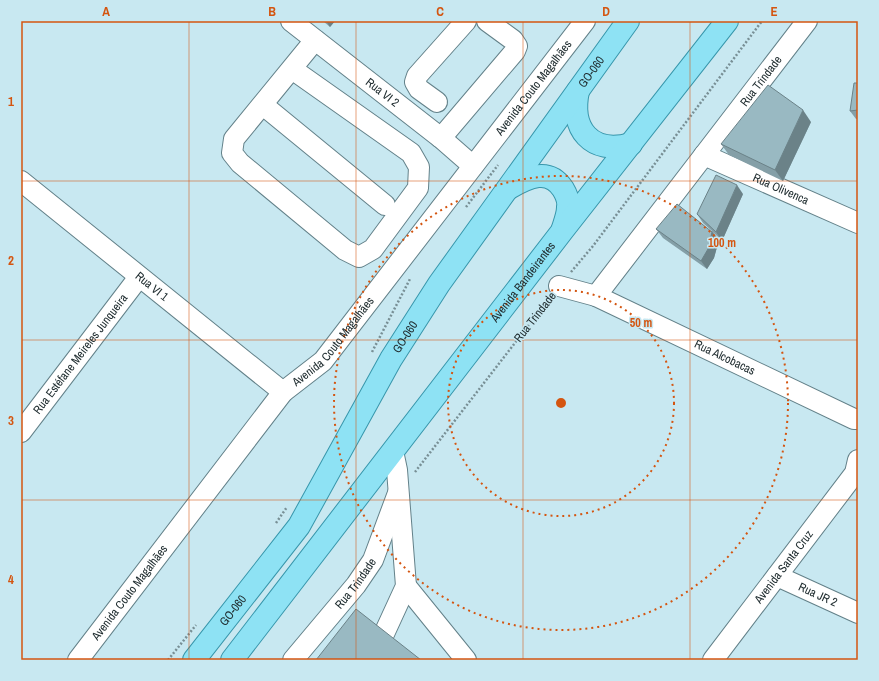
<svg xmlns="http://www.w3.org/2000/svg" width="879" height="681" font-family="'Archivo Narrow',sans-serif">
	<rect width="100%" height="100%" fill="#c8e8f1"/>
	<g fill="none" stroke-linecap="round" stroke-linejoin="round">
		<g stroke="#638189" stroke-width="22">
			<g id="minor">
				<path id="s1" d="M291 21 441 138 473 166"/>
				<polyline points="292,69 411,153 419,167 418,188 373,249 359,257 345,250 240,163 232,153 234,139 315,40"/>
				<polyline points="437,102 419,89 415,82 417,76 466,21"/>
				<polyline points="263,105 385,205"/>
				<polyline points="441,138 515,51 517,46 513,40 487,21"/>
				<path id="s2" d="M704 155 858 223"/>
				<path id="s3" d="M21 181 283 392"/>
				<path id="s4" d="M559 286 596 296 854 419H858"/>
				<path id="s5" d="M596 296 807 21"/>
				<path id="s6" d="M21 432 139 277"/>
				<path id="s7" d="M777 576 858 613"/>
				<polyline points="406,586 466,660"/>
				<polyline points="383,636 406,586 397,470 393,451"/>
				<path id="s8" d="M78 660 283 392 323 361 585 21"/>
				<path id="s9" d="M293 660 356 585 373 560 398 493"/>
				<path id="s10" d="M713 660 855 473 858 460"/>
			</g>
		</g>
		<g stroke="#3796ab" stroke-width="24">
			<g id="major">
				<path d="M578 91C570 129 591 155 631 144"/>
				<path d="M509 188C528 177 549 167 563 189 566 194 569 201 568 207 568 214 565 222 563 228"/>
				<path id="s11" d="M194 660 299 526 391 359 439 284 628 21"/>
				<path id="s12" d="M232 660 563 230 727 21"/>
			</g>
		</g>
		<g stroke="#788f95" stroke-width="2.5" stroke-dasharray="2 2" stroke-linecap="butt">
			<polyline points="466,207 498,165"/>
			<polyline points="571,272 593,246 762,21"/>
			<polyline points="372,352 410,279"/>
			<polyline points="415,472 549,299"/>
			<polyline points="276,523 287,507"/>
			<polyline points="168,660 196,625"/>
		</g>
		<use href="#minor" stroke="#fff" stroke-width="20"/>
		<use href="#major" stroke="#8ee2f4" stroke-width="22"/>
	</g>
	<g fill="#849fa7">
		<polygon points="323,21 335,21 330,27"/>
		<polygon points="858,83 858,119 856,119 850,111"/>
		<polygon points="811,122 783,181 729,155 721,144"/>
		<polygon points="743,194 722,241 713,232 719,240 714,258 707,269 663,238 656,229 712,231 703,223 697,214"/>
	</g>
	<g fill="#6b8288">
		<polygon points="326,21 335,21 330,27"/>
		<polygon points="803,110 811,122 783,181 775,170"/>
		<polygon points="737,185 743,194 722,241 716,232"/>
		<polygon points="712,232 719,240 714,258 707,269 701,261"/>
	</g>
	<g fill="#99b9c2" stroke="#6b8288">
		<polygon points="854,83 858,83 858,110 850,111"/>
		<polygon points="768,85 803,110 775,170 721,144"/>
		<polygon points="716,175 737,185 716,232 697,214"/>
		<polygon points="677,204 712,232 708,249 701,261 656,229"/>
		<polygon points="356,609 421,660 316,660"/>
	</g>
	<path fill="none" stroke="#d45510" stroke-width="1" stroke-opacity="0.55" d="M189 21V660M356 21V660M523 21V660M690 21V660M21 181H858M21 340H858M21 500H858"/>
	<g fill="none" stroke="#d45510" stroke-width="2" stroke-dasharray="2 4">
		<circle cx="561" cy="403" r="113"/>
		<circle cx="561" cy="403" r="227"/>
	</g>
	<g text-anchor="middle" stroke-width="3" stroke-linejoin="round" paint-order="stroke">
		<g font-size="12" fill="#212e31" stroke="#c8e8f1">
			<text dy="4" stroke="none"><textPath href="#s11" startOffset="711">GO-060</textPath></text>
			<text dy="4" stroke="none"><textPath href="#s5" startOffset="271">Rua Trindade</textPath></text>
			<text dy="4" stroke="none"><textPath href="#s8" startOffset="733">Avenida Couto Magalhães</textPath></text>
			<text dy="4" stroke="none"><textPath href="#s1" startOffset="116">Rua VI 2</textPath></text>
			<text dy="4" stroke="none"><textPath href="#s2" startOffset="84">Rua Olivenca</textPath></text>
			<text dy="4" stroke="none"><textPath href="#s12" startOffset="477">Avenida Bandeirantes</textPath></text>
			<text dy="4" stroke="none"><textPath href="#s3" startOffset="168">Rua VI 1</textPath></text>
			<text transform="translate(535 317) rotate(-52)" y="4">Rua Trindade</text>
			<text dy="4" stroke="none"><textPath href="#s11" startOffset="387">GO-060</textPath></text>
			<text dy="4" stroke="none"><textPath href="#s8" startOffset="409">Avenida Couto Magalhães</textPath></text>
			<text dy="4" stroke="none"><textPath href="#s6" startOffset="98">Rua Estéfane Meireles Junqueira</textPath></text>
			<text dy="4" stroke="none"><textPath href="#s4" startOffset="181">Rua Alcobacas</textPath></text>
			<text dy="4" stroke="none"><textPath href="#s10" startOffset="117">Avenida Santa Cruz</textPath></text>
			<text dy="4" stroke="none"><textPath href="#s9" startOffset="99">Rua Trindade</textPath></text>
			<text dy="4" stroke="none"><textPath href="#s8" startOffset="85">Avenida Couto Magalhães</textPath></text>
			<text dy="4" stroke="none"><textPath href="#s7" startOffset="45">Rua JR 2</textPath></text>
			<text dy="4" stroke="none"><textPath href="#s11" startOffset="63">GO-060</textPath></text>
		</g>
	</g>
	<circle cx="561" cy="403" r="6" fill="#d45510" stroke="#c8e8f1" stroke-width="2"/>
	<g font-size="12" text-anchor="middle" font-weight="bold" fill="#d45510" stroke="#c8e8f1" stroke-width="3" stroke-linejoin="round" paint-order="stroke">
		<text x="722" y="247">100 m</text>
		<text x="641" y="327">50 m</text>
	</g>
	<rect width="879" height="681" fill="none" stroke="#c8e8f1" stroke-width="44"/>
	<rect x="22" y="22" width="835" height="637" fill="none" stroke="#d45510" stroke-width="1.5"/>
	<g font-size="13" text-anchor="middle" font-weight="bold" fill="#d45510">
		<text x="106" y="16">A</text>
		<text x="272" y="16">B</text>
		<text x="440" y="16">C</text>
		<text x="606" y="16">D</text>
		<text x="774" y="16">E</text>
		<text x="11" y="106">1</text>
		<text x="11" y="265">2</text>
		<text x="11" y="425">3</text>
		<text x="11" y="584">4</text>
	</g>
</svg>
